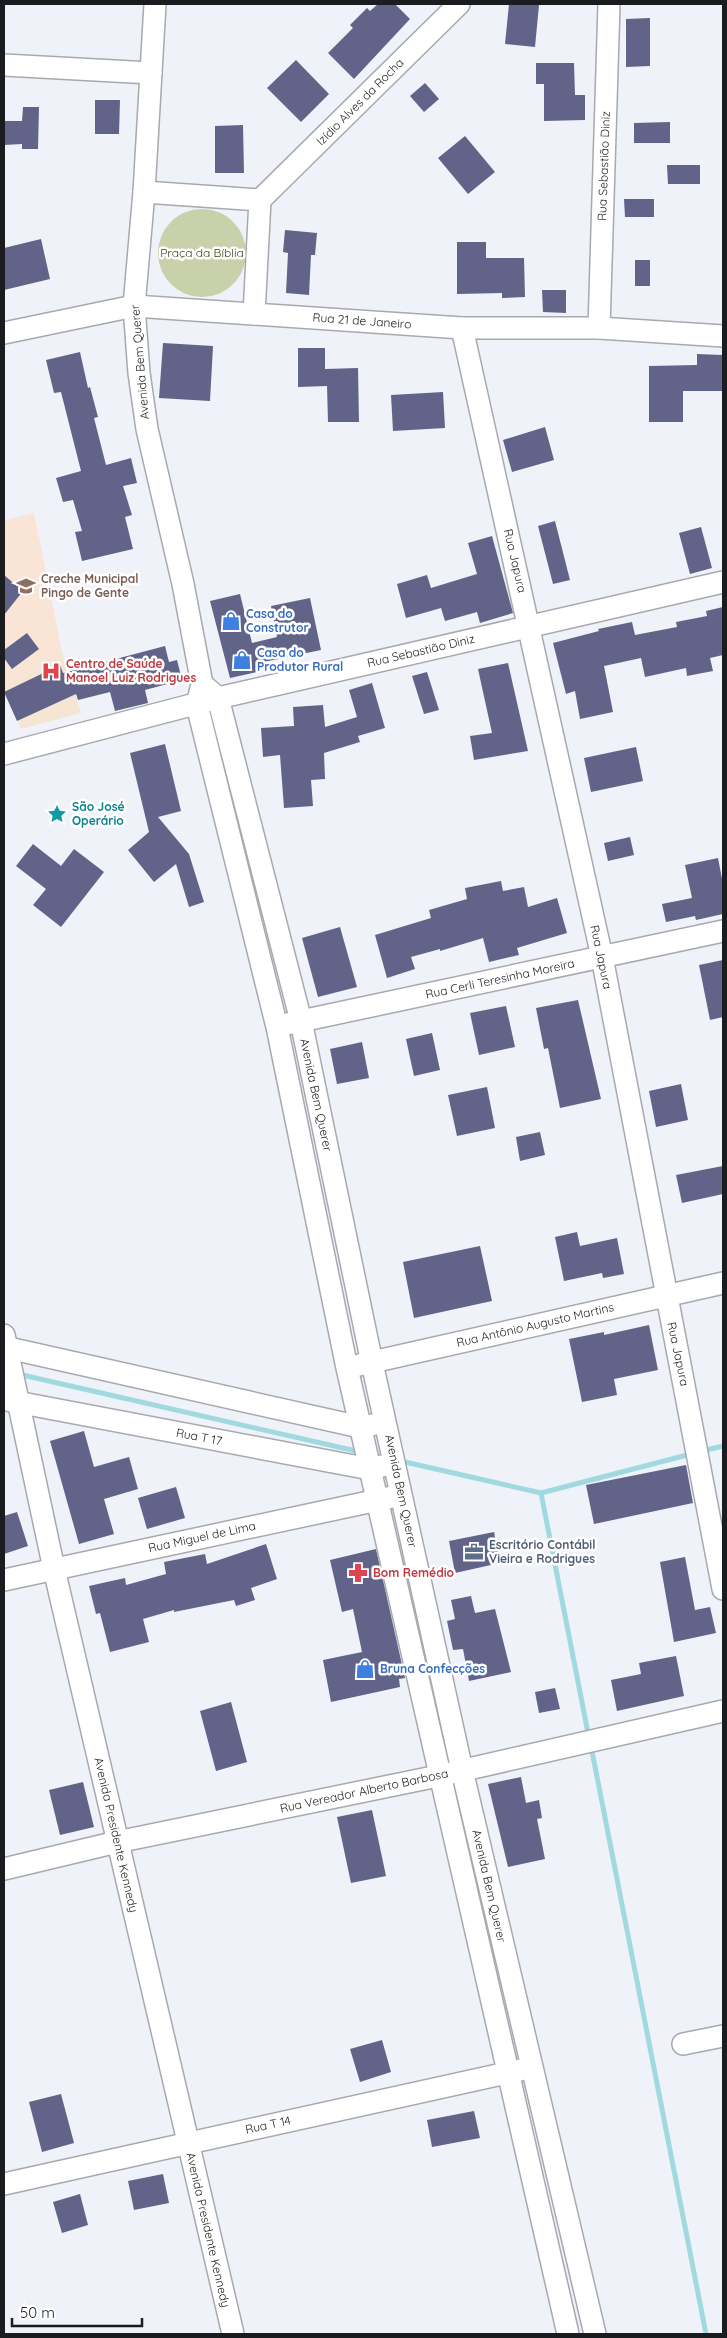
<svg xmlns="http://www.w3.org/2000/svg" width="727" height="2338" font-family="Quicksand,sans-serif">
	<rect width="100%" height="100%" fill="#f0f2f9"/>
	<polygon fill="#f9e4d6" points="34,513 62,652 4,690 4,520"/>
	<polygon fill="#f5e6d3" points="62,652 81,713 21,729 4,690"/>
	<circle fill="#c9d1aa" cx="202" cy="253" r="44"/>
	<g fill="none" stroke-linecap="round" stroke-linejoin="round">
		<g stroke="#a0d9df" stroke-width="5">
			<polyline points="18,1374 356,1451"/>
			<polyline points="702,1451 723,1446"/>
			<polyline points="405,1462 541,1493 691,1454"/>
			<polyline points="541,1493 589,1738"/>
			<polyline points="591,1746 706,2334"/>
		</g>
	</g>
	<g fill="#626388">
		<polygon points="378,4 395,4 410,19 354,79 328,53 353,28 350,25 367,8 370,11"/>
		<polygon points="509,4 539,5 535,47 505,44"/>
		<polygon points="650,18 650,66 626,67 626,19"/>
		<polygon points="296,60 329,94 301,122 267,88"/>
		<polygon points="536,63 574,63 575,95 585,95 585,120 544,121 544,84 536,84"/>
		<polygon points="425,83 439,99 424,112 410,96"/>
		<polygon points="95,100 120,100 119,134 95,134"/>
		<polygon points="23,107 39,107 38,149 22,149 22,144 4,145 4,121 22,121"/>
		<polygon points="670,122 670,143 634,143 634,123"/>
		<polygon points="243,125 244,173 215,173 215,126"/>
		<polygon points="465,136 495,172 468,194 438,158"/>
		<polygon points="667,165 700,165 700,184 668,184"/>
		<polygon points="624,199 654,199 654,217 625,217"/>
		<polygon points="285,230 317,233 315,255 311,255 309,295 286,293 288,253 283,252"/>
		<polygon points="41,239 50,279 4,290 4,248"/>
		<polygon points="457,242 486,242 486,258 524,258 525,297 502,298 502,293 457,294"/>
		<rect x="635" y="260" width="15" height="26"/>
		<polygon points="542,290 566,290 566,313 543,312"/>
		<polygon points="163,343 213,346 210,401 159,398"/>
		<polygon points="298,348 325,348 325,369 358,368 359,422 328,422 327,386 298,387"/>
		<polygon points="80,352 88,388 90,387 98,417 94,418 106,465 131,458 137,483 123,486 132,515 125,517 133,549 82,561 75,532 82,531 73,500 63,502 56,478 81,471 61,392 54,393 46,360"/>
		<polygon points="697,354 723,355 723,391 683,391 683,422 649,422 649,366 697,365"/>
		<polygon points="443,392 445,428 393,431 391,395"/>
		<polygon points="545,427 554,460 512,472 503,440"/>
		<polygon points="555,521 570,580 553,584 538,526"/>
		<polygon points="701,527 712,568 690,574 679,533"/>
		<polygon points="492,536 513,613 480,623 477,612 445,621 441,608 406,618 397,584 427,575 431,588 477,574 468,543"/>
		<polygon points="4,575 23,591 4,615"/>
		<polygon points="240,594 252,643 277,637 271,606 310,598 321,650 259,663 261,671 230,678 210,601"/>
		<polygon points="723,607 723,655 710,658 713,671 687,676 686,668 645,677 641,658 604,666 613,712 580,719 575,691 566,694 553,643 599,631 598,629 632,622 635,635 677,627 676,622 707,616 706,611"/>
		<polygon points="27,633 39,649 12,669 4,658 4,650"/>
		<polygon points="165,646 169,662 177,660 182,680 145,690 148,703 115,711 110,692 78,700 76,694 17,721 4,692 60,665 63,673"/>
		<polygon points="508,663 528,751 474,760 470,736 492,733 478,669"/>
		<polygon points="427,672 439,710 424,714 412,676"/>
		<polygon points="372,683 385,728 358,736 360,742 324,753 325,779 311,780 313,806 284,808 280,755 263,757 261,728 294,726 293,707 323,705 325,727 357,717 349,690"/>
		<polygon points="165,744 181,811 158,817 189,854 204,902 189,907 176,864 154,882 128,850 149,832 130,753"/>
		<polygon points="636,747 643,781 591,792 584,758"/>
		<polygon points="630,837 634,855 608,861 604,843"/>
		<polygon points="33,844 61,866 74,849 104,872 61,927 33,905 46,889 16,866"/>
		<polygon points="718,858 723,884 723,914 696,920 695,916 666,922 662,904 692,898 685,865"/>
		<polygon points="501,881 503,891 524,887 528,907 557,898 567,933 517,948 519,955 489,962 483,938 440,951 440,949 411,957 415,969 387,978 375,935 431,918 429,910 467,899 465,888"/>
		<polygon points="340,927 357,987 318,997 302,938"/>
		<polygon points="723,960 723,1017 710,1020 699,965"/>
		<polygon points="578,1000 601,1099 560,1108 548,1048 544,1049 536,1008"/>
		<polygon points="506,1006 515,1047 479,1055 470,1013"/>
		<polygon points="432,1033 440,1070 414,1076 406,1039"/>
		<polygon points="362,1042 369,1078 337,1084 330,1049"/>
		<polygon points="681,1084 688,1120 656,1127 649,1091"/>
		<polygon points="487,1087 495,1128 457,1136 448,1095"/>
		<polygon points="540,1132 545,1155 520,1161 516,1137"/>
		<polygon points="723,1166 723,1194 682,1203 676,1175"/>
		<polygon points="577,1232 580,1246 617,1238 624,1274 603,1278 602,1273 564,1281 555,1237"/>
		<polygon points="480,1246 492,1301 414,1318 403,1262"/>
		<polygon points="649,1325 658,1370 614,1379 617,1395 582,1402 569,1339 604,1332 604,1335"/>
		<polygon points="84,1431 94,1467 129,1457 138,1489 104,1499 114,1534 79,1544 50,1441"/>
		<polygon points="686,1465 693,1503 594,1524 586,1485"/>
		<polygon points="176,1487 185,1518 147,1529 138,1498"/>
		<polygon points="17,1512 28,1546 4,1554 4,1516"/>
		<polygon points="494,1532 500,1563 455,1573 449,1541"/>
		<polygon points="266,1544 277,1579 251,1588 255,1600 236,1606 234,1600 174,1612 174,1610 143,1619 149,1642 110,1652 100,1613 96,1614 89,1586 125,1578 126,1585 166,1574 164,1562 205,1554 207,1564"/>
		<polygon points="376,1549 405,1678 399,1679 400,1687 331,1702 323,1660 362,1652 353,1609 342,1612 330,1560"/>
		<polygon points="685,1557 695,1610 710,1607 716,1633 674,1642 660,1562"/>
		<polygon points="471,1596 475,1613 495,1609 511,1672 469,1681 463,1649 453,1650 447,1621 455,1619 451,1600"/>
		<polygon points="676,1656 684,1696 617,1711 611,1680 641,1674 639,1663"/>
		<polygon points="555,1688 560,1709 539,1713 535,1692"/>
		<polygon points="231,1702 247,1762 216,1771 200,1711"/>
		<polygon points="521,1777 526,1803 539,1800 542,1818 537,1819 545,1859 508,1867 488,1784"/>
		<polygon points="83,1782 94,1827 60,1835 49,1790"/>
		<polygon points="372,1810 386,1876 351,1883 337,1817"/>
		<polygon points="382,2040 391,2072 360,2082 350,2049"/>
		<polygon points="61,2094 74,2143 42,2152 29,2102"/>
		<polygon points="474,2111 480,2138 432,2147 427,2120"/>
		<polygon points="163,2174 169,2203 134,2210 128,2181"/>
		<polygon points="80,2194 88,2225 62,2233 53,2202"/>
	</g>
	<g fill="none" stroke-linecap="round" stroke-linejoin="round">
		<g stroke="#a7a9b0" stroke-width="24">
			<g id="minor">
				<polyline points="155,4 144,192 134,306 139,373 147,429 183,584 202,684 197,705 277,1027 347,1368 568,2334"/>
				<polyline points="4,65 151,73"/>
				<polyline points="144,192 260,200 254,314"/>
				<polyline points="260,200 459,4"/>
				<polyline points="462,328 602,957 723,1589"/>
				<polyline points="599,328 609,4"/>
				<polyline points="4,333 134,306 462,328 599,328 723,336"/>
				<polyline points="202,684 218,698 301,1021 372,1363 462,1770 595,2334"/>
				<polyline points="4,754 218,698 723,582"/>
				<polyline points="287,1024 723,931"/>
				<polyline points="4,1335 54,1569 233,2334"/>
				<polyline points="4,1347 360,1427 372,1425"/>
				<polyline points="359,1365 723,1283"/>
				<polyline points="6,1400 370,1469 382,1466"/>
				<polyline points="4,1580 392,1497"/>
				<polyline points="4,1869 117,1842 438,1776 723,1711"/>
				<polyline points="683,2044 723,2036"/>
				<polyline points="4,2184 520,2070"/>
			</g>
		</g>
		<use href="#minor" stroke="#fff" stroke-width="21"/>
	</g>
	<defs>
		<g id="school-bare" transform="scale(1.5)"><path d="M0-5L7-2L0 1L-7-2ZM-4 1L0 2.5L4 1V4Q0 6-4 4Z" fill="#8d6e63" stroke="#fff" stroke-width="2.5" paint-order="stroke"/></g>
		<g id="shop-bare" transform="scale(1.5)"><path d="M-5-2.5h2.3a2.7 3.5 0 0 1 5.4 0H5L5.5 6h-11ZM-1.5-2.5h3a1.5 2.3 0 0 0-3 0Z" fill="#3f7fe0" stroke="#fff" stroke-width="2.5" paint-order="stroke"/></g>
		<g id="hospital-bare" transform="scale(1.5)"><path d="M-5-5h3v3.5h4V-5h3V5h-3V1.5h-4V5h-3Z" fill="#e0444e" stroke="#fff" stroke-width="2.5" paint-order="stroke"/></g>
		<g id="sight-bare" transform="scale(1.5)"><path d="M0-6L1.8-2.2L6-1.7L2.9 1.2L3.7 5.4L0 3.3L-3.7 5.4L-2.9 1.2L-6-1.7L-1.8-2.2Z" fill="#0f9aa8" stroke="#fff" stroke-width="2.5" paint-order="stroke"/></g>
		<g id="office-bare" transform="scale(1.5)"><path d="M-6-3h4V-5.5h4V-3h4V5H-6ZM-1-4.5V-3h2v-1.5ZM-6 0V1H6V0Z" fill="#5c6f8a" stroke="#fff" stroke-width="2.5" paint-order="stroke"/></g>
		<g id="pharmacy-bare" transform="scale(1.5)"><path d="M-2-6h4v4h4v4h-4v4h-4v-4h-4v-4h4Z" fill="#e0444e" stroke="#fff" stroke-width="2.5" paint-order="stroke"/></g>
	</defs>
	<g fill-rule="evenodd">
		<use href="#school-bare" x="26" y="586"/>
		<use href="#shop-bare" x="231" y="621"/>
		<use href="#shop-bare" x="242" y="660"/>
		<use href="#hospital-bare" x="51" y="671"/>
		<use href="#sight-bare" x="57" y="814"/>
		<use href="#office-bare" x="474" y="1552"/>
		<use href="#pharmacy-bare" x="358" y="1573"/>
		<use href="#shop-bare" x="365" y="1669"/>
	</g>
	<g text-anchor="middle" stroke-width="5" stroke-linejoin="round" paint-order="stroke">
		<g font-size="12" fill="#1b1c1f" stroke="#fff">
			<text transform="translate(360 102) rotate(-45)" y="4">Izídio Alves da Rocha</text>
			<text transform="translate(604 166) rotate(-88)" y="4">Rua Sebastião Diniz</text>
			<text transform="translate(362 321) rotate(4)" y="4">Rua 21 de Janeiro</text>
			<text transform="translate(140 362) rotate(-95)" y="4">Avenida Bem Querer</text>
			<text transform="translate(515 561) rotate(77)" y="4">Rua Japura</text>
			<text transform="translate(421 651) rotate(-13)" y="4">Rua Sebastião Diniz</text>
			<text transform="translate(601 957) rotate(78)" y="4">Rua Japura</text>
			<text transform="translate(500 979) rotate(-12)" y="4">Rua Cerli Teresinha Moreira</text>
			<text transform="translate(316 1095) rotate(78)" y="4">Avenida Bem Querer</text>
			<text transform="translate(535 1325) rotate(-13)" y="4">Rua Antônio Augusto Martins</text>
			<text transform="translate(678 1354) rotate(78)" y="4">Rua Japura</text>
			<text transform="translate(199 1437) rotate(11)" y="4">Rua T 17</text>
			<text transform="translate(401 1491) rotate(78)" y="4">Avenida Bem Querer</text>
			<text transform="translate(202 1537) rotate(-12)" y="4">Rua Miguel de Lima</text>
			<text transform="translate(364 1791) rotate(-12)" y="4">Rua Vereador Alberto Barbosa</text>
			<text transform="translate(116 1835) rotate(77)" y="4">Avenida Presidente Kennedy</text>
			<text transform="translate(489 1886) rotate(77)" y="4">Avenida Bem Querer</text>
			<text transform="translate(268 2125) rotate(-12)" y="4">Rua T 14</text>
			<text transform="translate(208 2230) rotate(77)" y="4">Avenida Presidente Kennedy</text>
		</g>
		<g font-size="12" fill="#3a4110" stroke="#fff">
			<text x="202" y="257">Praça da Bíblia</text>
		</g>
		<g font-size="12" font-weight="bold" fill="#785e54" stroke="#fff" text-anchor="start">
			<text x="41" y="583">Creche Municipal<tspan x="41" dy="14">Pingo de Gente</tspan></text>
		</g>
		<g font-size="12" font-weight="bold" fill="#366cbe" stroke="#fff" text-anchor="start">
			<text x="246" y="618">Casa do<tspan x="246" dy="14">Construtor</tspan></text>
			<text x="257" y="657">Casa do<tspan x="257" dy="14">Produtor Rural</tspan></text>
			<text x="380" y="1673">Bruna Confecções</text>
		</g>
		<g font-size="12" font-weight="bold" fill="#be3a42" stroke="#fff" text-anchor="start">
			<text x="66" y="668">Centro de Saúde<tspan x="66" dy="14">Manoel Luiz Rodrigues</tspan></text>
			<text x="373" y="1577">Bom Remédio</text>
		</g>
		<g font-size="12" font-weight="bold" fill="#0d838f" stroke="#fff" text-anchor="start">
			<text x="72" y="811">São José<tspan x="72" dy="14">Operário</tspan></text>
		</g>
		<g font-size="12" font-weight="bold" fill="#4e5e75" stroke="#fff" text-anchor="start">
			<text x="489" y="1549">Escritório Contábil<tspan x="489" dy="14">Vieira e Rodrigues</tspan></text>
		</g>
	</g>
	<rect width="727" height="2338" fill="none" stroke="#1b1c1f" stroke-width="10"/>
	<path d="M12 2318v8h130v-8" fill="none" stroke="#1b1c1f" stroke-width="2.5"/>
	<text x="20" y="2318" font-size="15" fill="#1b1c1f" stroke="#ffffff" stroke-width="4" paint-order="stroke">50 m</text>
</svg>
